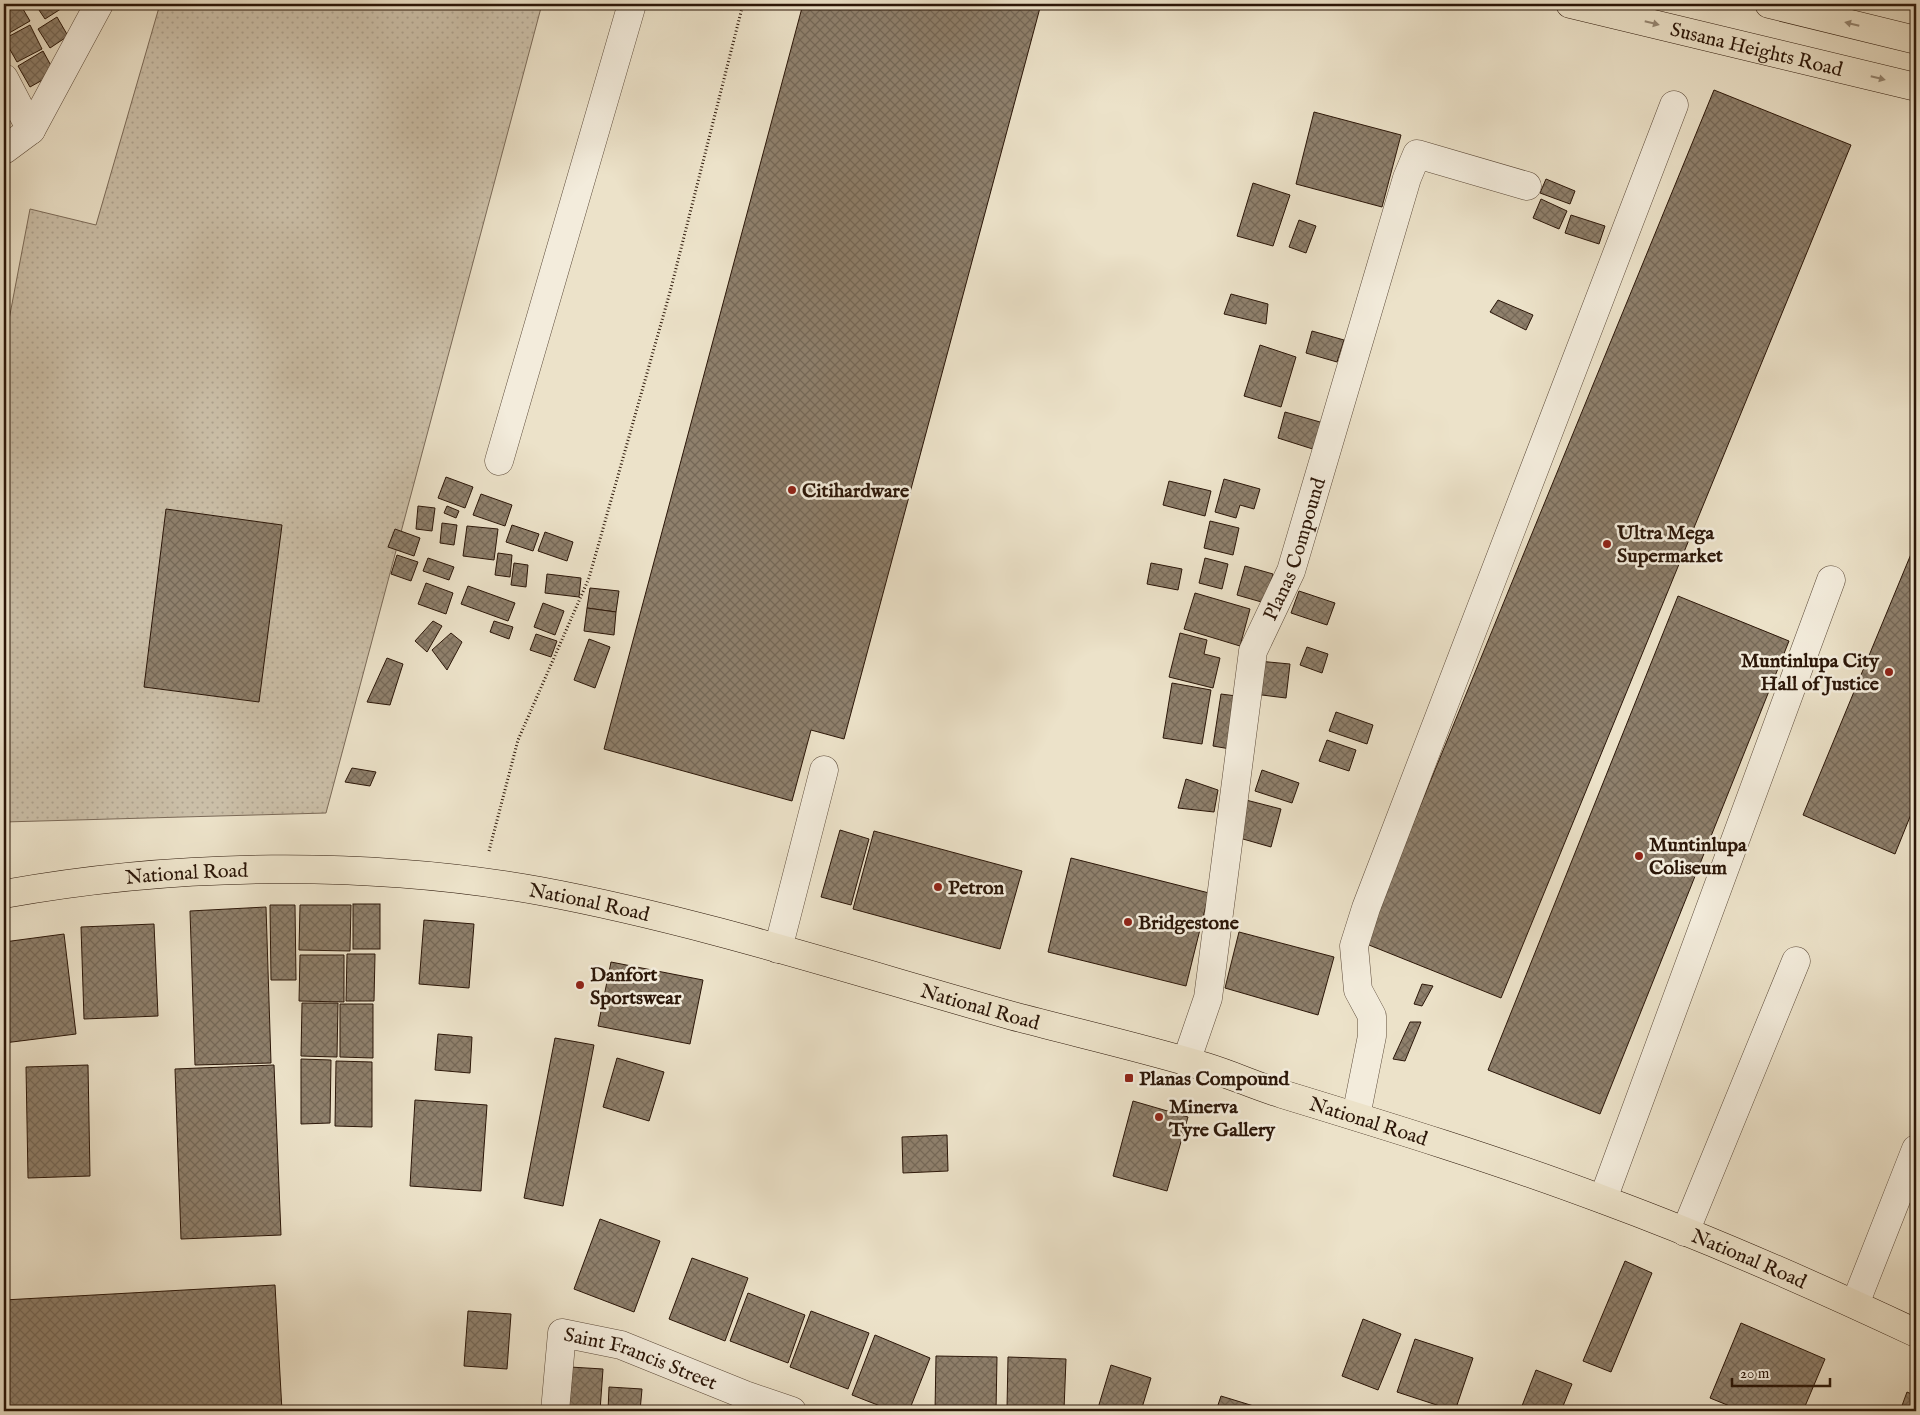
<svg xmlns="http://www.w3.org/2000/svg" width="1920" height="1415" font-family="'IM FELL English',serif">
	<defs>
		<pattern id="grass-dots" width="8" height="8" patternUnits="userSpaceOnUse" patternTransform="scale(1.25)"><rect width="8" height="8" fill="#cbbfa8"/><path d="M2 2h.1M6 6h.1" fill="none" stroke="#aea38f" stroke-width="1.8" stroke-linecap="round"/></pattern>
		<pattern id="building-cross-hatch" width="8" height="8" patternUnits="userSpaceOnUse" patternTransform="scale(1.25)"><rect width="8" height="8" fill="#8f806c"/><path d="M0 0l8 8M0 8l8-8" fill="none" stroke="#756857"/></pattern>
	</defs>
	<rect width="100%" height="100%" fill="#ece2c9"/>
	<filter id="stains"><feTurbulence type="fractalNoise" baseFrequency=".004" numOctaves="4"/><feColorMatrix values="0 0 0 0 .2 0 0 0 0 .09 0 0 0 0 .02 0 0 0 .5 -.17"/></filter>
	<radialGradient id="worn" r=".72"><stop offset=".6" stop-color="#630" stop-opacity="0"/><stop offset="1" stop-color="#630" stop-opacity=".3"/></radialGradient>
	<polygon fill="url(#grass-dots)" stroke="#7b6a58" points="160,4 542,4 326,813 4,822 4,346 30,209 96,225"/>
	<g fill="url(#building-cross-hatch)" stroke="#2b1608">
		<polygon points="14,4 20,4 30,21 4,36 4,10"/>
		<polygon points="35,4 66,4 67,5 45,19"/>
		<polygon points="803,4 1041,4 844,739 811,730 792,801 604,749"/>
		<polygon points="57,17 68,36 50,48 38,29"/>
		<polygon points="30,25 42,49 17,62 4,39"/>
		<polygon points="43,51 55,73 30,87 18,66"/>
		<polygon points="1714,90 1851,145 1501,998 1364,943"/>
		<polygon points="1314,112 1401,135 1382,207 1296,184"/>
		<polygon points="1546,179 1575,191 1570,204 1540,193"/>
		<polygon points="1253,183 1290,195 1273,246 1237,236"/>
		<polygon points="1541,199 1567,211 1559,229 1533,218"/>
		<polygon points="1571,215 1605,226 1599,244 1565,233"/>
		<polygon points="1299,220 1316,226 1306,253 1289,247"/>
		<polygon points="4,251 7,251 4,280"/>
		<polygon points="1231,294 1268,304 1266,324 1224,314"/>
		<polygon points="1498,300 1533,315 1526,330 1490,312"/>
		<polygon points="1312,331 1344,340 1337,362 1306,353"/>
		<polygon points="1260,345 1296,357 1281,407 1244,396"/>
		<polygon points="1285,412 1327,424 1319,451 1278,438"/>
		<polygon points="446,477 473,487 465,508 438,498"/>
		<polygon points="1224,479 1260,489 1254,509 1240,505 1236,518 1215,512"/>
		<polygon points="1169,481 1211,491 1205,516 1163,505"/>
		<polygon points="481,494 512,505 505,526 473,515"/>
		<polygon points="418,506 435,508 432,531 416,529"/>
		<polygon points="447,506 459,511 456,518 444,513"/>
		<polygon points="166,509 282,525 259,702 144,687"/>
		<polygon points="1210,521 1239,528 1233,555 1204,548"/>
		<polygon points="442,523 457,525 454,545 440,543"/>
		<polygon points="512,525 539,534 533,551 506,542"/>
		<polygon points="467,526 498,529 494,560 463,556"/>
		<polygon points="395,529 420,538 414,556 388,547"/>
		<polygon points="545,532 573,542 567,561 538,551"/>
		<polygon points="1916,542 1916,802 1895,854 1803,815"/>
		<polygon points="498,553 512,555 510,577 495,575"/>
		<polygon points="397,555 418,562 411,581 391,574"/>
		<polygon points="428,558 454,567 449,580 423,571"/>
		<polygon points="1205,558 1228,564 1222,589 1199,583"/>
		<polygon points="514,563 528,565 526,587 511,585"/>
		<polygon points="1151,563 1182,569 1178,590 1147,584"/>
		<polygon points="1245,566 1273,574 1265,603 1237,595"/>
		<polygon points="547,574 581,578 579,597 545,593"/>
		<polygon points="426,583 453,593 446,614 418,604"/>
		<polygon points="468,586 515,603 508,621 461,604"/>
		<polygon points="590,588 619,591 616,612 587,608"/>
		<polygon points="1299,591 1335,603 1327,625 1291,613"/>
		<polygon points="1195,593 1250,609 1240,646 1184,629"/>
		<polygon points="1678,596 1789,641 1600,1114 1488,1070"/>
		<polygon points="543,603 564,611 555,635 534,627"/>
		<polygon points="587,608 616,612 614,635 584,631"/>
		<polygon points="433,621 442,626 427,652 415,641"/>
		<polygon points="494,621 513,627 509,639 490,632"/>
		<polygon points="451,633 462,642 447,670 432,650"/>
		<polygon points="1180,633 1207,640 1204,654 1220,658 1213,688 1169,677"/>
		<polygon points="536,634 557,641 551,657 530,650"/>
		<polygon points="589,639 610,647 595,688 574,680"/>
		<polygon points="1307,647 1328,654 1322,673 1300,665"/>
		<polygon points="387,658 403,664 390,705 367,702"/>
		<polygon points="1258,661 1290,664 1286,698 1254,694"/>
		<polygon points="1172,683 1211,690 1202,744 1163,738"/>
		<polygon points="1221,694 1244,697 1236,750 1213,746"/>
		<polygon points="1336,712 1373,725 1367,744 1329,731"/>
		<polygon points="1327,740 1356,750 1349,771 1319,761"/>
		<polygon points="352,768 376,772 370,786 345,782"/>
		<polygon points="1262,770 1299,783 1292,803 1255,791"/>
		<polygon points="1186,779 1218,790 1214,812 1178,808"/>
		<polygon points="1246,800 1281,809 1271,847 1236,837"/>
		<polygon points="840,830 869,839 851,905 821,897"/>
		<polygon points="874,831 1022,871 1000,949 853,909"/>
		<polygon points="1071,858 1209,893 1186,986 1048,952"/>
		<rect x="353" y="904" width="27" height="45"/>
		<polygon points="270,905 295,905 296,980 271,980"/>
		<polygon points="300,905 351,905 350,951 299,950"/>
		<polygon points="266,907 271,1063 195,1065 190,911"/>
		<polygon points="424,920 474,924 469,988 419,984"/>
		<polygon points="154,924 158,1016 84,1019 81,927"/>
		<polygon points="1239,932 1334,957 1318,1015 1225,988"/>
		<polygon points="64,934 76,1034 4,1043 4,942"/>
		<polygon points="347,954 375,954 374,1001 346,1001"/>
		<polygon points="300,955 344,955 344,1002 299,1001"/>
		<polygon points="611,962 703,980 690,1044 598,1026"/>
		<polygon points="1422,984 1433,986 1422,1006 1414,1004"/>
		<polygon points="302,1003 338,1003 337,1057 301,1056"/>
		<polygon points="340,1004 373,1004 373,1058 340,1057"/>
		<polygon points="1410,1022 1421,1022 1405,1061 1393,1059"/>
		<polygon points="438,1034 472,1037 470,1073 435,1070"/>
		<polygon points="555,1038 594,1045 563,1206 524,1198"/>
		<polygon points="617,1058 664,1072 649,1121 603,1107"/>
		<polygon points="301,1059 331,1060 330,1123 301,1124"/>
		<polygon points="336,1061 372,1062 372,1127 335,1126"/>
		<polygon points="88,1065 90,1176 28,1178 26,1067"/>
		<polygon points="274,1065 281,1235 181,1239 175,1069"/>
		<polygon points="415,1100 487,1105 481,1191 410,1186"/>
		<polygon points="1133,1101 1188,1117 1167,1191 1113,1176"/>
		<polygon points="947,1135 948,1171 903,1173 902,1137"/>
		<polygon points="600,1219 660,1241 634,1312 574,1289"/>
		<polygon points="692,1258 748,1278 725,1341 669,1319"/>
		<polygon points="1625,1261 1652,1273 1611,1372 1583,1361"/>
		<polygon points="275,1285 282,1411 4,1411 4,1300"/>
		<polygon points="748,1293 805,1315 788,1363 730,1341"/>
		<polygon points="468,1311 511,1314 507,1369 464,1366"/>
		<polygon points="811,1311 869,1333 848,1389 790,1367"/>
		<polygon points="1363,1319 1401,1334 1378,1390 1342,1376"/>
		<polygon points="1741,1323 1825,1359 1803,1411 1742,1411 1710,1398"/>
		<polygon points="875,1335 930,1358 909,1411 893,1411 852,1395"/>
		<polygon points="1415,1339 1473,1358 1455,1411 1397,1392"/>
		<polygon points="936,1356 997,1357 996,1411 935,1411"/>
		<polygon points="1008,1357 1066,1359 1064,1410 1007,1408"/>
		<polygon points="1111,1365 1151,1378 1141,1411 1109,1411 1098,1408"/>
		<polygon points="570,1367 603,1369 600,1411 567,1411"/>
		<polygon points="1536,1370 1572,1384 1561,1411 1520,1411"/>
		<polygon points="609,1387 642,1389 640,1411 608,1411"/>
		<polygon points="1907,1392 1916,1396 1916,1411 1900,1411"/>
		<polygon points="1221,1396 1270,1411 1216,1411"/>
		<polygon points="653,1407 671,1411 651,1411"/>
	</g>
	<g fill="none" stroke-linecap="round" stroke-linejoin="round">
		<g stroke="#5b4938" stroke-width="29">
			<g id="minor">
				<polyline points="4,78 31,130"/>
				<polyline points="4,150 31,130 99,4"/>
				<polyline points="499,461 632,4"/>
				<polyline points="778,949 824,770"/>
				<path id="s1" d="M1186 1062 1208 998 1253 651 1291 571 1407 178 1417 154 1527 186"/>
				<polyline points="1356,1116 1372,1036 1372,1016 1358,990 1354,946 1366,908 1674,105"/>
				<polyline points="1603,1199 1831,580"/>
				<polyline points="1685,1232 1796,961"/>
				<polyline points="1855,1304 1916,1149"/>
				<path id="s2" d="M555 1411 562 1333 621 1345 745 1395 792 1411"/>
			</g>
		</g>
		<g stroke="#2b1608" stroke-width="29">
			<g id="major">
				<path id="s3" d="M1570 4 1916 87"/>
				<polyline points="1769,4 1916,40"/>
			</g>
		</g>
		<g stroke="#2b1608" stroke-width="29">
			<g id="highway">
				<path id="s4" d="M4 894C175 863 368 860 540 891 701 921 856 972 1013 1016 1077 1033 1143 1048 1206 1067 1232 1075 1256 1086 1282 1094 1390 1127 1498 1160 1604 1200 1710 1239 1814 1285 1916 1333"/>
			</g>
		</g>
		<polyline stroke="#2b1608" stroke-width="3" stroke-dasharray="1 2.5" stroke-linecap="butt" points="489,851 518,740 589,578 670,292 743,4"/>
		<use href="#minor" stroke="#f3ecdc" stroke-width="28"/>
		<use href="#major" stroke="#ece2c9" stroke-width="28"/>
		<use href="#highway" stroke="#ece2c9" stroke-width="28"/>
	</g>
	<defs><path id="oneway-solid" d="M-6-.8H1V-3.2L6.5 0L1 3.2V.8H-6Z" transform="scale(1.25)"/></defs>
	<g fill="#958672">
		<use href="#oneway-solid" transform="translate(1652 23) rotate(14)"/>
		<use href="#oneway-solid" transform="translate(1852 24) rotate(-166)"/>
		<use href="#oneway-solid" transform="translate(1878 78) rotate(14)"/>
	</g>
	<g fill="#8f2418" stroke="#f3ecdc" stroke-width="2">
		<circle cx="792" cy="490" r="5"/>
		<circle cx="1607" cy="544" r="5"/>
		<circle cx="1889" cy="672" r="5"/>
		<circle cx="1639" cy="856" r="5"/>
		<circle cx="938" cy="887" r="5"/>
		<circle cx="1128" cy="922" r="5"/>
		<circle cx="580" cy="985" r="5"/>
		<rect x="1124" y="1073" width="10" height="10" rx="2.5"/>
		<circle cx="1159" cy="1117" r="5"/>
	</g>
	<g text-anchor="middle" stroke-width="5" stroke-linejoin="round" paint-order="stroke">
		<g font-size="20" fill="#2b1608" stroke="#f3ecdc">
			<text dy="7" stroke="none"><textPath href="#s3" startOffset="192">Susana Heights Road</textPath></text>
			<text dy="7" stroke="none"><textPath href="#s1" startOffset="528">Planas Compound</textPath></text>
			<text dy="7" stroke="none"><textPath href="#s4" startOffset="184">National Road</textPath></text>
			<text dy="7" stroke="none"><textPath href="#s4" startOffset="589">National Road</textPath></text>
			<text dy="7" stroke="none"><textPath href="#s4" startOffset="994">National Road</textPath></text>
			<text dy="7" stroke="none"><textPath href="#s4" startOffset="1399">National Road</textPath></text>
			<text dy="7" stroke="none"><textPath href="#s4" startOffset="1804">National Road</textPath></text>
			<text dy="7" stroke="none"><textPath href="#s2" startOffset="161">Saint Francis Street</textPath></text>
		</g>
		<g font-size="20" font-weight="bold" fill="#2b1608" stroke="#f3ecdc" text-anchor="start">
			<text x="802" y="497">Citihardware</text>
			<text x="1617" y="539">Ultra Mega<tspan x="1617" dy="23">Supermarket</tspan></text>
			<text x="1879" y="667" text-anchor="end">Muntinlupa City<tspan x="1879" dy="23">Hall of Justice</tspan></text>
			<text x="1649" y="851">Muntinlupa<tspan x="1649" dy="23">Coliseum</tspan></text>
			<text x="948" y="894">Petron</text>
			<text x="1138" y="929">Bridgestone</text>
			<text x="590" y="981">Danfort<tspan x="590" dy="23">Sportswear</tspan></text>
			<text x="1139" y="1085">Planas Compound</text>
			<text x="1169" y="1113">Minerva<tspan x="1169" dy="23">Tyre Gallery</tspan></text>
		</g>
	</g>
	<rect width="1920" height="1415" fill="none" stroke="#ece2c9" stroke-width="20"/>
	<rect x="5" y="5" width="1910" height="1405" fill="none" stroke="#2b1608" stroke-width="2.5"/>
	<rect x="10" y="10" width="1900" height="1395" fill="none" stroke="#2b1608"/>
	<path d="M1732 1378v8h98v-8" fill="none" stroke="#2b1608" stroke-width="2.5"/>
	<text x="1740" y="1378" font-size="15" fill="#2b1608" stroke="#f3ecdc" stroke-width="4" paint-order="stroke">20 m</text>
	<rect width="100%" height="100%" filter="url(#stains)"/>
	<rect width="100%" height="100%" fill="url(#worn)"/>
</svg>
